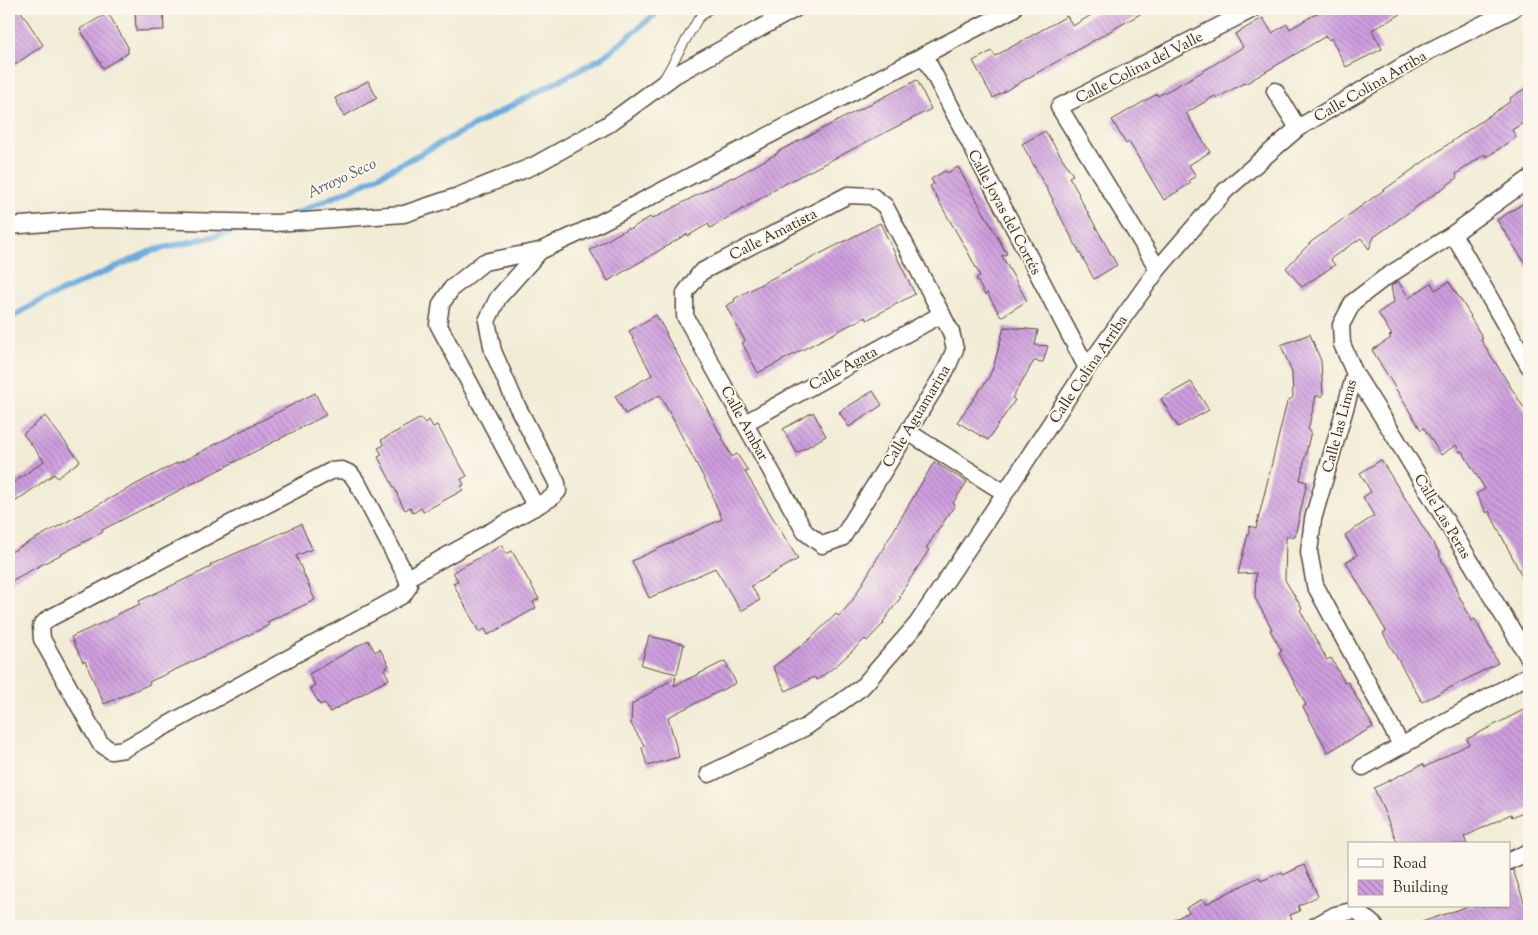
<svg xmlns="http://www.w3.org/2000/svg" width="1538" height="935" font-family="'Sorts Mill Goudy',serif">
	<defs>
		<pattern id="building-back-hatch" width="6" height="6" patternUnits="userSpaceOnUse" patternTransform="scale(1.25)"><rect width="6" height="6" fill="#ce9edf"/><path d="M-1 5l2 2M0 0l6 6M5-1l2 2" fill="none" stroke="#a881b4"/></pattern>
	</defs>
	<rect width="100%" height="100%" fill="#fbf7ec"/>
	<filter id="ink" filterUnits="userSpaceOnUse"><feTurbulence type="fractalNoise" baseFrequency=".02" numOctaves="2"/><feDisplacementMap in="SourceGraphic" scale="10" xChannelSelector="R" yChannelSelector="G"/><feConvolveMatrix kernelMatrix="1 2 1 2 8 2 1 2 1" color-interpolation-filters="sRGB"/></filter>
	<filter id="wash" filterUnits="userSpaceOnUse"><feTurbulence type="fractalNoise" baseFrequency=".0096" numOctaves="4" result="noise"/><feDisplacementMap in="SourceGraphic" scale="20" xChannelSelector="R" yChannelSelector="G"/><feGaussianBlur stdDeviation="1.12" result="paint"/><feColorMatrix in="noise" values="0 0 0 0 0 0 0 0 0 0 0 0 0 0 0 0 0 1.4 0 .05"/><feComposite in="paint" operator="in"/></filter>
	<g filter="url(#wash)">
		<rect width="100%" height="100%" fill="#f2ecd6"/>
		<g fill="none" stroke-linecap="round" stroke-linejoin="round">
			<g stroke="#68abdd" stroke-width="6">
				<polyline points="290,216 363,184 602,58 662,9"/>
				<polyline points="9,319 34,304 151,251 249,228"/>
			</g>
		</g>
		<g id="blocks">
			<g fill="url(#building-back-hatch)">
				<polygon points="135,9 163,9 164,30 136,31"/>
				<polygon points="1101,9 1149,9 993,98 973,61 992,51 995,56 1067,16 1073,26"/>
				<polygon points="1324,9 1410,9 1372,30 1382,49 1346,67 1331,38 1329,40 1326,36 1245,84 1244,83 1217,98 1215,96 1186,113 1210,152 1189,165 1196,176 1189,180 1191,183 1164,200 1129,142 1126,144 1112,120 1148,99 1157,94 1158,96 1200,73 1243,47 1235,34 1263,18 1272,33 1287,24 1290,29"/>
				<polygon points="20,10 43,45 9,69 9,17"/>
				<polygon points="108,13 128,47 128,53 103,68 80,29"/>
				<polygon points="917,80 931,109 769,192 770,193 710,228 708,224 688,236 687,234 608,281 590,250 628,228 629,230 650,217 652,219 712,187 712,188 732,177 733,178 778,153 777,152"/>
				<polygon points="368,81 377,98 344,116 335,98"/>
				<polygon points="1529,86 1529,129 1525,122 1512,130 1516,137 1487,157 1485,154 1456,174 1457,178 1374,237 1369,249 1361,238 1330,259 1335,265 1302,287 1286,268 1311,242 1468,130 1511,101 1510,98"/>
				<polygon points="1045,131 1073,175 1069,177 1079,194 1078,195 1117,265 1094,279 1052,201 1053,200 1022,144"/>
				<polygon points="958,167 1007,254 1002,256 1027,301 1001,317 987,293 985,295 976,278 980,276 969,254 930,186 934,184 931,179 945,171 947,173"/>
				<polygon points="1529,200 1529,269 1497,220"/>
				<polygon points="880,223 915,294 867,320 865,317 758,373 742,343 745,341 726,306 735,301 734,299 765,282"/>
				<polygon points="1398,281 1409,298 1431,283 1435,290 1449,282 1471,316 1470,317 1483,338 1481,340 1529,416 1529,590 1489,511 1487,513 1476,494 1485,489 1462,451 1460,452 1456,445 1441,455 1424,428 1421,430 1372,350 1391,338 1389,336 1392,335 1378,313 1394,302 1391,286"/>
				<polygon points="656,315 667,334 666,335 704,400 703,401 732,457 737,454 748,471 745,472 757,492 798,559 751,586 760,600 741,611 715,568 649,598 632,561 722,519 712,496 713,495 660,395 625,414 615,396 652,375 629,331"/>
				<polygon points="1004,327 1038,330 1035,345 1048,346 1043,362 1034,361 1012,398 1015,400 988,440 957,422 988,379 993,368"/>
				<polygon points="1310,334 1321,361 1323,396 1316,396 1308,430 1311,431 1300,480 1307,482 1295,536 1286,537 1285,580 1302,608 1300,610 1327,660 1331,658 1345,683 1348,682 1373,727 1328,752 1303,707 1306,705 1279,653 1282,651 1270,630 1272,629 1255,598 1256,573 1238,574 1250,526 1256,528 1287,402 1293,397 1292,373 1281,345"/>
				<polygon points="1191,382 1209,410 1178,427 1161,399"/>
				<polygon points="873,391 882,405 849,427 839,412"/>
				<polygon points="315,393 326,415 102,530 103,532 9,582 9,553 159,472 179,462 179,463"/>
				<polygon points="813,412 826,436 797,453 783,429"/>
				<polygon points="45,416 80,461 57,478 54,474 9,506 9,486 44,461 23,434"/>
				<polygon points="421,418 424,423 429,420 433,427 437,425 467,476 461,479 464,485 461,486 463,490 423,512 421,508 413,513 410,507 405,510 397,495 398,495 378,457 382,455 378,448 384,445 381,440"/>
				<polygon points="1381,460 1440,554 1439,555 1457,588 1455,588 1472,621 1475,619 1498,663 1422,702 1383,633 1386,631 1346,562 1357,555 1345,535 1374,516 1363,497 1371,492 1360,473"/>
				<polygon points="934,462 967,482 953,503 955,505 926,548 929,550 899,596 901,597 883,622 884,623 867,641 865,639 837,665 817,680 814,677 786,691 773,667 810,639 836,614 839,616 852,601"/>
				<polygon points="301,524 312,549 296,556 315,600 267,622 269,625 245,637 149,682 150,684 104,704 85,661 83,662 71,637 117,616 117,614 140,604 139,601 211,567 210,565"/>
				<polygon points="502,545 506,554 512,551 539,599 533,602 536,608 488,635 485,629 479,632 453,583 458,581 453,572"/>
				<polygon points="649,636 684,644 677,674 641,665"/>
				<polygon points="368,640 375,652 380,649 389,666 384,669 389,679 330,712 324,703 320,705 310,688 315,685 309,674"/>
				<polygon points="725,661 736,683 668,717 679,757 647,766 642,747 644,745 631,724 632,704 676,677 674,686"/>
				<polygon points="1529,707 1529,809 1512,817 1511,814 1464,837 1467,844 1398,844 1374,788 1423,764 1425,767 1469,744 1467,739"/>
				<polygon points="1304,865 1318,896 1298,906 1300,911 1290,915 1295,926 1162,926 1189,912 1186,908 1203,899 1206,904 1259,877 1261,881 1282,872 1283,875"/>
				<polygon points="1513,870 1529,916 1529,926 1419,926 1419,923 1469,906 1509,906 1509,871"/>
			</g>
		</g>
	</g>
	<g filter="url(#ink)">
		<use href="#blocks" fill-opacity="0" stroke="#56473a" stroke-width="1"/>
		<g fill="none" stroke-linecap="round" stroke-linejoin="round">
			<g stroke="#56473a" stroke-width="10">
				<polyline id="service" points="664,78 698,19 709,9"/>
			</g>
			<g stroke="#56473a" stroke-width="19">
				<g id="minor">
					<polyline points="924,55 1087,368"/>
					<polyline points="1275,91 1298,128"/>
					<polygon points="848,195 872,196 885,206 951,332 955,349 946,370 842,538 822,545 805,532 685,316 685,293 701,272"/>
					<polyline points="9,226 96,219 275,223 404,214 458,196 533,166 607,125 675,75 795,9"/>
					<polyline points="1453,234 1529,366"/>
					<polyline points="1158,269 1059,107 1253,9"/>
					<polyline points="1355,374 1395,437 1529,658"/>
					<polyline points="745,423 942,314"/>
					<polyline points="908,432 1005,493"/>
					<polygon points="342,470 351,474 358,484 407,578 409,586 403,595 124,749 111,751 100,743 42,639 41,626 48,619 331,471"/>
					<polyline points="536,507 438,324 441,304 452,288 484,262 540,251"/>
					<polyline points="407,578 551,498 558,491 557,483 517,406 493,351 487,321 498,298 540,251 592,227 1013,9"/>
					<polyline points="1401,745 1315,585 1309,552 1313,519 1355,374 1342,344 1341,325 1353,302 1383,279 1453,234 1529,179"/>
					<polyline points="1363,767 1529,675"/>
					<polyline points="709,774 806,727 862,687 917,624 1005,493 1087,368 1158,269 1226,190 1298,128 1425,53 1513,9"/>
					<polyline points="1509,861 1529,852"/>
					<polyline points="1315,926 1335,915 1356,910 1375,926"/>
				</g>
			</g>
			<use href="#service" stroke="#fff" stroke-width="8"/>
			<use href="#minor" stroke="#fff" stroke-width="16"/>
		</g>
	</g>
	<g text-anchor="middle" stroke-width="4" stroke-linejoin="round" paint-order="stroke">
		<g font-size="15" fill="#3b2a1e" stroke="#fbf7ec">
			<text transform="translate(1139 67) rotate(-27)" y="5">Calle Colina del Valle</text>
			<text transform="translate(1370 86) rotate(-30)" y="5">Calle Colina Arriba</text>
			<text transform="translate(1005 212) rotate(62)" y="5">Calle Joyas del Cortés</text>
			<text transform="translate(773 234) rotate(-27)" y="5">Calle Amatista</text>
			<text transform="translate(843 368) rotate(-29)" y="5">Calle Agata</text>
			<text transform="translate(1088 369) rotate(-56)" y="5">Calle Colina Arriba</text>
			<text transform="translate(916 416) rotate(-59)" y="5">Calle Aguamarina</text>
			<text transform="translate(745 423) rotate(61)" y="5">Calle Ambar</text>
			<text transform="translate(1339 426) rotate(-75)" y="5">Calle las Limas</text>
			<text transform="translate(1443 516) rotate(59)" y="5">Calle Las Peras</text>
		</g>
		<g font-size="16" font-style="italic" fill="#4b5761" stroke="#fbf7ec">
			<text transform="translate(341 177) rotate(-25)" y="6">Arroyo Seco</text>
		</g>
	</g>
	<rect width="1538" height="935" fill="none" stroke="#fbf7ec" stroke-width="30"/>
	<rect x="1348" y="842" width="162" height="65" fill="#fbf7ec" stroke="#aea59a"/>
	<rect x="1358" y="859" width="25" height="8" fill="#ffffff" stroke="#aea59a"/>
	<text x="1393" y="868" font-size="15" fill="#3b2a1e">Road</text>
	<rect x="1358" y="880" width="25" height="15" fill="url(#building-back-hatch)" stroke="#aea59a"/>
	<text x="1393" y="892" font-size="15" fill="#3b2a1e">Building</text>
</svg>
